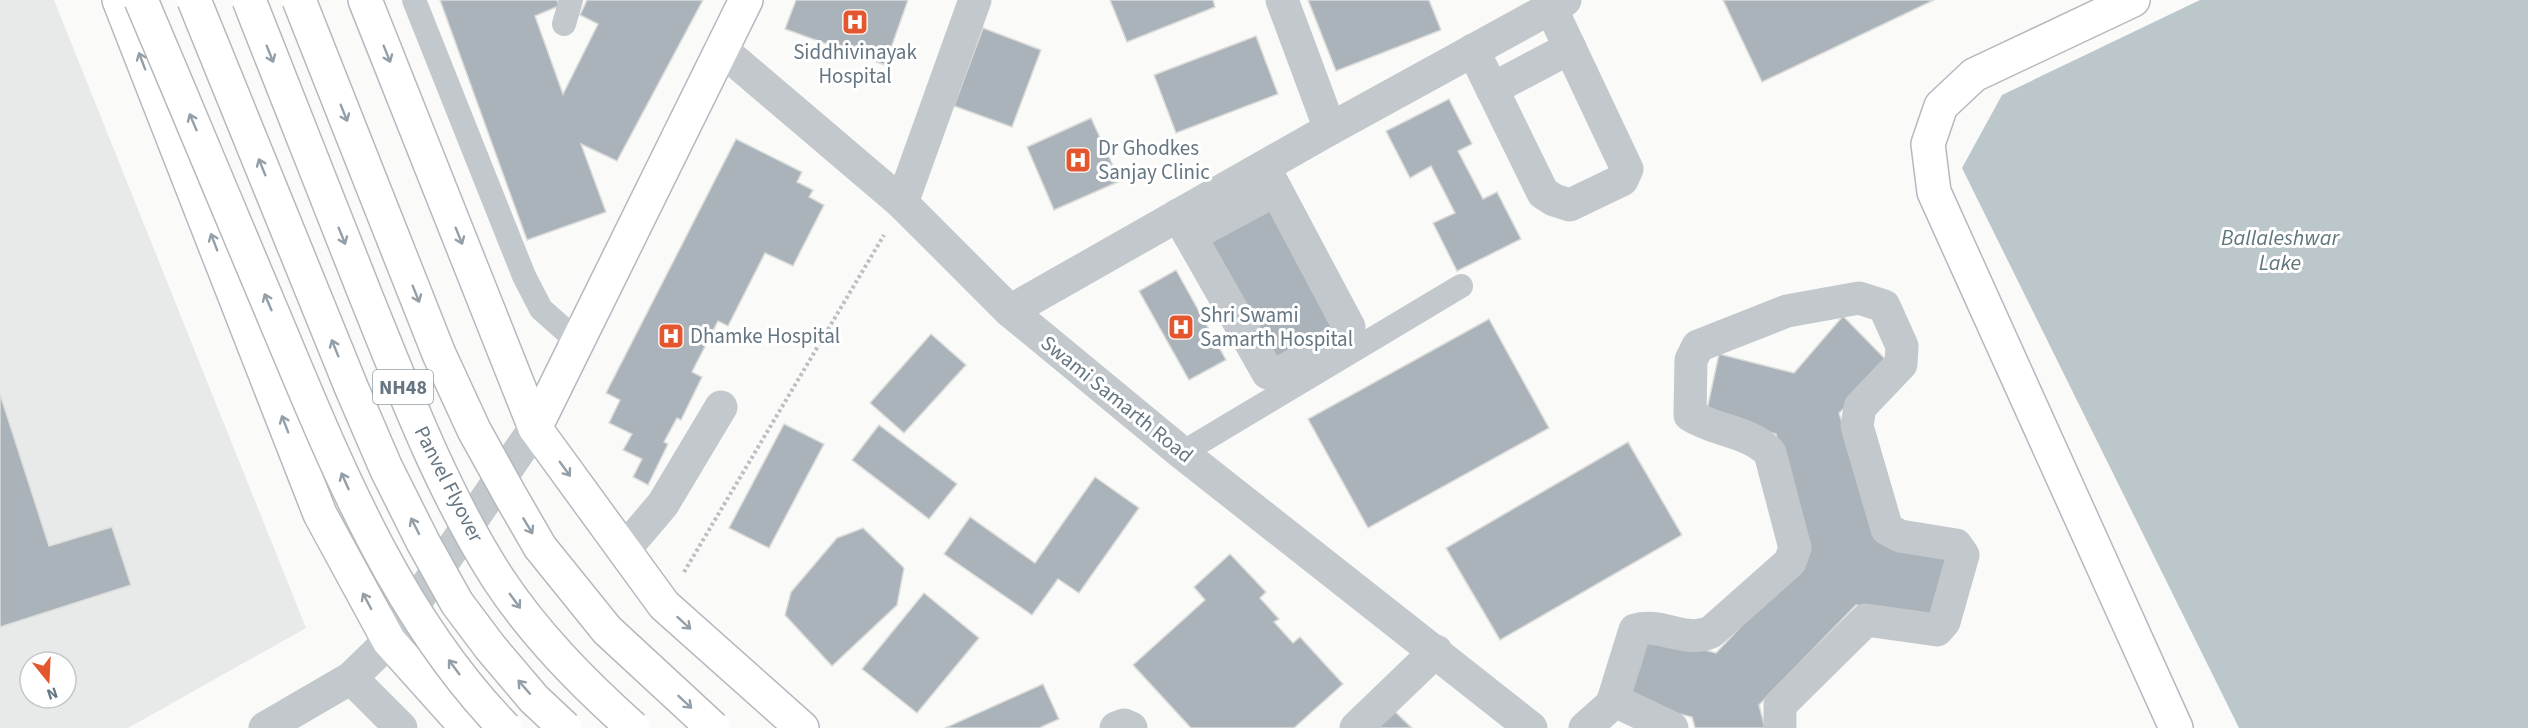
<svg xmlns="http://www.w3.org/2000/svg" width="2528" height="728" font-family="'Source Sans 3',sans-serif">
	<rect width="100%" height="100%" fill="#fafaf8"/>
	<path fill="#e8e9e9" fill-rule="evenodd" d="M0 0H54L306 628 128 728H0ZM30 662H66V698H30Z"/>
	<polygon fill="#bbc7cb" points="2200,0 2528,0 2528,728 2239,728 1962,168 2002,95"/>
	<g fill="#aab3b9" stroke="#dcdcda" stroke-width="1.5">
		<polygon points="440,0 557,0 559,6 535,16 563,94 598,24 580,15 587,0 703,0 617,161 581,144 606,212 527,240"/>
		<polygon points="796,0 908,0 885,65 785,29"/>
		<polygon points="1110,0 1213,0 1215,7 1127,42"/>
		<polygon points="1308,0 1429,0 1441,30 1336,71"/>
		<polygon points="1723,0 1934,0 1762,82"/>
		<polygon points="983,28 1041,50 1012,127 954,106"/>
		<polygon points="1256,36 1278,94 1176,133 1154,75"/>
		<polygon points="1449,99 1472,144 1458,151 1483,199 1497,192 1521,239 1457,271 1433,223 1455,213 1431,166 1410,178 1386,131"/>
		<polygon points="1091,118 1120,181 1054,210 1027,147"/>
		<polygon points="736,139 802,172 797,182 813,190 809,197 824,205 793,266 765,253 728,326 718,321 692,372 702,377 681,420 677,418 664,442 668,444 648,485 633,477 642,459 623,450 632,434 609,423 620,400 606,393"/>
		<polygon points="1273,201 1342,329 1271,370 1199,237"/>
		<polygon points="1176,270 1226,360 1189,380 1139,291"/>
		<polygon points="1843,316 1891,365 1839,413 1878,540 1950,554 1937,620 1856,605 1759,705 1765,728 1695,728 1692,717 1625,700 1642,634 1716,653 1807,557 1776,434 1706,414 1719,354 1794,373"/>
		<polygon points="1489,319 1549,428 1368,528 1308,419"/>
		<polygon points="931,334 966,365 904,433 870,403"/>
		<polygon points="0,394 49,546 112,527 131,585 0,627"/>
		<polygon points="784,424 824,444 769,548 729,528"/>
		<polygon points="879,425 957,484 929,519 852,460"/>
		<polygon points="1628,442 1682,535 1500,640 1446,548"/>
		<polygon points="1095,477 1139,508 1079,593 1058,579 1032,615 944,554 970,517 1035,563"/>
		<polygon points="863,528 904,568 897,605 832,666 785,615 791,592 837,538"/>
		<polygon points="1230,554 1266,592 1260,598 1279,619 1274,622 1293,643 1300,637 1343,684 1294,728 1191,728 1133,665 1205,600 1194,587"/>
		<polygon points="924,593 979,638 917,713 862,669"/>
		<polygon points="1043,684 1059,719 1039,728 945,728"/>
		<polygon points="1389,706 1412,728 1368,728"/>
	</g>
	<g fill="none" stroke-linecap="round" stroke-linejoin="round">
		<g stroke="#b3babf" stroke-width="36">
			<g id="secondary">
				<polyline points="119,0 320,514 389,641 467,728"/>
				<polyline points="365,0 535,428 664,605 802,728"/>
				<polyline points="2133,0 1974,75 1941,106 1928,144 1934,192 2176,728"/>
				<polyline points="535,428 746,0"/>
			</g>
		</g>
		<polyline stroke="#bbbfc2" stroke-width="4" stroke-dasharray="3 3" stroke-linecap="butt" points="684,572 884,235"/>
		<g stroke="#c3c8cc" stroke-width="24">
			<polyline points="414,0 524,276 541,309 577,341"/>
			<polyline points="564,24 571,0"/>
			<polyline points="1182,453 1461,286"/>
		</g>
		<g stroke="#c3c8cc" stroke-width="33">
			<polyline points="1282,0 1330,129"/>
			<polyline points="721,49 902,203 1010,311 1182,453 1531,728"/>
			<polyline points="1473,50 1543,193 1554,200 1570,205 1622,180 1627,169 1551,8"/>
			<polyline points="1492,89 1570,48"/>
			<polyline points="902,203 975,0"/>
			<polyline points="1178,215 1268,373 1276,375 1348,335 1349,327 1264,167"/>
			<polyline points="1190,236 1276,190"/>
			<polyline points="1010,311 1330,129 1565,0"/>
			<polyline points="624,550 663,504 721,407"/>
			<polyline points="351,678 401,728"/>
			<polyline points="1613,700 1672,728"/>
			<polyline points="265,728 351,678 389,641 535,428"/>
			<polyline points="1116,728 1124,725 1131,728"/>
			<polyline points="1356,728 1436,651"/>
			<path d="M1585 728 1612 704 1635 630C1662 622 1685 644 1711 632L1790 562 1795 548 1770 453C1750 431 1714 431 1690 415L1691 360 1698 346 1787 311 1859 298 1884 306 1902 346 1901 364 1860 407 1857 426 1887 529 1900 536 1956 545 1963 555 1944 622 1937 630 1866 620 1780 705V728"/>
		</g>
		<use href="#secondary" stroke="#fff" stroke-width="33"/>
		<g stroke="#b4b9bd" stroke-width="36" stroke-linecap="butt">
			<g id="highway-bridge">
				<path d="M141 0C186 106 230 212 275 319 335 462 395 615 505 728"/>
				<polyline points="194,0 352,389 386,468 423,542 457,603 490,647 534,699 565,728"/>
				<path d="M249 0C288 100 328 199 367 299 405 393 442 491 497 577 534 634 583 683 633 728"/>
				<polyline points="299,0 439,354 474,430 510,495 540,547 607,630 713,728"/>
			</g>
		</g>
		<use href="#highway-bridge" stroke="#fff" stroke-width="33"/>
	</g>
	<defs><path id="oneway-shaft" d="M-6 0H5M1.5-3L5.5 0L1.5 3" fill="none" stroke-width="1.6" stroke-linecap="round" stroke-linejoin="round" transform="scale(1.5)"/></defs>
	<g stroke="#939fa8">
		<use href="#oneway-shaft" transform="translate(270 54) rotate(68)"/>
		<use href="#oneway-shaft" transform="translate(387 54) rotate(68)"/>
		<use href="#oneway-shaft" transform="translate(142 61) rotate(-111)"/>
		<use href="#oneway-shaft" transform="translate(344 113) rotate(68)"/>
		<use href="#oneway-shaft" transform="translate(193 122) rotate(-113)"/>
		<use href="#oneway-shaft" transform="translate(262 167) rotate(-112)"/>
		<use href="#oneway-shaft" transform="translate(342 236) rotate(68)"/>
		<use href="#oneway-shaft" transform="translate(459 236) rotate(68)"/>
		<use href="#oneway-shaft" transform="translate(214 242) rotate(-111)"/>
		<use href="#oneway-shaft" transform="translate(416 294) rotate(68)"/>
		<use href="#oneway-shaft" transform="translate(268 302) rotate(-113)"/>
		<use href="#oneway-shaft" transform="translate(335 348) rotate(-112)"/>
		<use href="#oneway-shaft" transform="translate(285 424) rotate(-111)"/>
		<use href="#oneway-shaft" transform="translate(565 469) rotate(54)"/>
		<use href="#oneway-shaft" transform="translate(345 481) rotate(-114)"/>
		<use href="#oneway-shaft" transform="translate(415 526) rotate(-117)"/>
		<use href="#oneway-shaft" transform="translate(528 526) rotate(59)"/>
		<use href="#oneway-shaft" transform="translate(367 601) rotate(-118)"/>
		<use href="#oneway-shaft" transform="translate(515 601) rotate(54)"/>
		<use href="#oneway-shaft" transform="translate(684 623) rotate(42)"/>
		<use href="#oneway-shaft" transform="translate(454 667) rotate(-127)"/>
		<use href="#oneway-shaft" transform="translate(524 687) rotate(-131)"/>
		<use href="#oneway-shaft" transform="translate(685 702) rotate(43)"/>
	</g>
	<defs>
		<g id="hospital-square" transform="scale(1.35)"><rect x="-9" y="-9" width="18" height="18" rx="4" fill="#e4572e" stroke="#fff"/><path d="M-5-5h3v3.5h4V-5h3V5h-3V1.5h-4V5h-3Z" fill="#fff"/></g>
	</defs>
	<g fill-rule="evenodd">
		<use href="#hospital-square" x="855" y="22"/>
		<use href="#hospital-square" x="1078" y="160"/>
		<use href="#hospital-square" x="1181" y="327"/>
		<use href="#hospital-square" x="671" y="336"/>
	</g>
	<g text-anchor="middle" stroke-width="6" stroke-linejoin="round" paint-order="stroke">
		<rect fill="#fff" stroke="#939fa8" stroke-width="1.5" x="373" y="370" width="60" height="34" rx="4.5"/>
		<g font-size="20" font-weight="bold" fill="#657683">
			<text x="403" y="394">NH48</text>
		</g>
		<g font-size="21" fill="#657683" stroke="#fff" text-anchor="start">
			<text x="855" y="59" text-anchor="middle">Siddhivinayak<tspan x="855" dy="24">Hospital</tspan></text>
			<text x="1098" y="155">Dr Ghodkes<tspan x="1098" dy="24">Sanjay Clinic</tspan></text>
			<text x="1200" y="322">Shri Swami<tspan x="1200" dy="24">Samarth Hospital</tspan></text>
			<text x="690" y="343">Dhamke Hospital</text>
		</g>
		<g font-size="21" fill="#657683" stroke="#fff">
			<text transform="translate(1117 399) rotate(39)" y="7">Swami Samarth Road</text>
			<text transform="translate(449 484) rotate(63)" y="7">Panvel Flyover</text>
		</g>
		<g font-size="22" font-style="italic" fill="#60757c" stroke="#fff">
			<text x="2280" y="245">Ballaleshwar<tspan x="2280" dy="25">Lake</tspan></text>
		</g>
	</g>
	<g transform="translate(48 680) rotate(162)"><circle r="28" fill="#ffffff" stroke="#c1c8cd" stroke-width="1.5"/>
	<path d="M0-4.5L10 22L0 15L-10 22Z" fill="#e4572e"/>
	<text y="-9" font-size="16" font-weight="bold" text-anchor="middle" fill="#657683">N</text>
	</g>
</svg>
